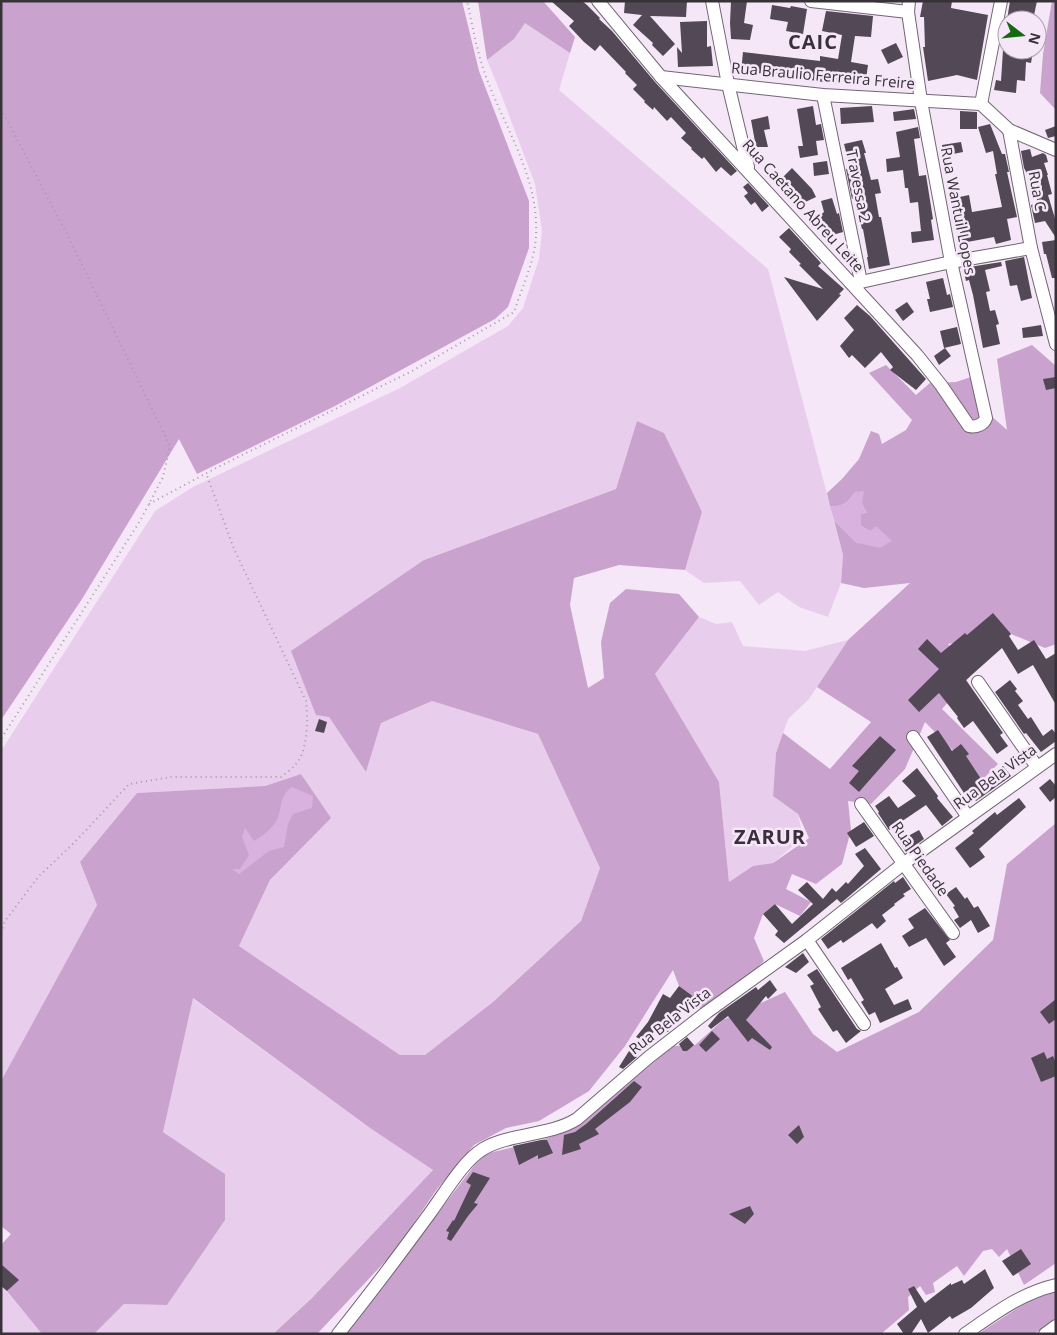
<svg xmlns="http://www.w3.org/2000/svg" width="1057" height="1335" font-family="'Open Sans',sans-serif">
	<rect width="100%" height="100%" fill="#f5e7f7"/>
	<g fill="#e8ceec">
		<polygon points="525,22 570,53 559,90 768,269 843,555 841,583 828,617 799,607 778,592 759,605 740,581 704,583 685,570 702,512 637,421 616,489 424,560 329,717 366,772 381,723 432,701 538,734 600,868 581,921 493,1002 425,1055 400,1055 239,946 270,880 330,818 301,774 265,786 137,793 80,862 97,905 1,1081 1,751 155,511 193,487 400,388 508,326 523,308 539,259 542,231 535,184 501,94 487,60 514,39"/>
		<polygon points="699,617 716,624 732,622 743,646 805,651 848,640 809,699 788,719 776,753 773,796 798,814 803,837 773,863 753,866 729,882 719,782 655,674"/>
		<polygon points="192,998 370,1128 433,1170 312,1298 273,1334 94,1334 124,1304 167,1305 225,1174 163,1132"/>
		<polygon points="1,1287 7,1291 42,1334 1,1334"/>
	</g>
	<g fill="#c9a2ce">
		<polygon points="1,1 462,1 479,71 529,201 529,248 508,307 495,319 333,407 197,474 179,439 82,599 1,720"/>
		<polygon points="478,1 543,1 575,37 570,53 525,23 514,39 487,60"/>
		<polygon points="1052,1 1056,1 1056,110 1040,93 1043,54"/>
		<path d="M1032 345 1056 366V644L1045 648 1011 634 948 644 973 673 942 709 998 764 982 780 925 722 905 769 871 804 848 801 851 830 842 864 816 884 792 874 786 889 811 902 800 916 775 904 763 914 754 938 764 961 754 971 701 1011 694 997 679 986 673 970 625 1046 589 1091 539 1121 506 1128 474 1145 437 1189 394 1252 317 1334H273L312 1298 433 1170 370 1128 193 998 163 1132 225 1174V1220L167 1305 124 1304 94 1334H42L7 1291 18 1280 1 1264V1245L11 1234 1 1226V1081L97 905 80 862 137 793 265 786 301 774 331 818 270 880 239 946 400 1055H425L493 1002 581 921 600 868 538 734 432 701 381 723 366 772 329 717 316 715 291 651 424 560 616 489 637 421 664 433 702 512 685 570 619 565 574 578 570 605 588 688 604 678 601 642 610 603 626 589 679 594 699 617 655 674 719 782 729 882 753 866 773 863 809 838 798 814 773 796 776 753 783 733 830 769 871 722 817 687 848 640 910 583 864 588 841 583 843 555 834 520 857 543 870 531 861 526V513H867L855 492C848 502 844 507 830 506L827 493 842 479 859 459 871 431 879 434 882 444 906 430 912 420 869 373 886 365 916 395 930 383 956 382 971 377 979 405 1007 430 997 359Z"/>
		<polygon points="1056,823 1056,1263 1024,1285 1007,1249 999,1257 992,1249 983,1251 964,1276 957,1266 933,1283 935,1292 926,1295 920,1286 908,1297 909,1310 881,1334 342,1334 386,1280 474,1166 485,1154 539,1141 577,1127 673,1046 695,1045 723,1020 785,992 813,1034 837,1052 919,1012 993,940 1007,864"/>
		<polygon points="1056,1290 1056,1318 1034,1334 978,1334 1030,1300"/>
	</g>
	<g fill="#d9b2df">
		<path d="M864 491 862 503 867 513 861 514V526L870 531 876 526 892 541 880 548 857 543 834 520 830 506C843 507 848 502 855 492Z"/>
		<path d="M292 787 313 796 312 808 293 814 288 824 284 847 269 851 239 874 232 869H240L249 855 242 837 245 828 254 841C261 837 270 830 275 823 284 809 277 798 292 787Z"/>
	</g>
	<g fill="#534855">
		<polygon points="551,1 582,1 587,5 600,18 599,19 612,31 655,82 737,171 731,176 721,167 716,172 704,157 702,159 691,149 692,148 681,138 686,133 671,117 667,121 654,107 653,110 644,102 645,101 633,89 637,85 625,73 626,72 600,45 595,51 584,42 569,26 574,21"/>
		<polygon points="625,1 687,1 686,17 650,16 675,44 663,56 652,45 653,43 633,25 642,15 624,13"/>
		<polygon points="731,1 747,1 744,23 753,25 750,40 731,39 730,23"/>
		<polygon points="923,1 952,1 951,8 988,15 977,80 957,75 928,81 923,47 925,47 924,17 920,17"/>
		<polygon points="1010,1 1037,1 1033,20 1007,20"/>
		<polygon points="772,5 790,8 791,6 807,9 803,34 786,31 788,22 770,19"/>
		<polygon points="826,11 873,16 871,37 855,36 851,62 868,65 866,79 838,75 836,84 798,78 798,76 741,72 743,52 820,61 820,56 838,59 842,35 822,31"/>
		<polygon points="707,21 707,47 711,46 713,66 678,67 677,47 682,53 680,22"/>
		<polygon points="896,43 903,57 888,64 881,50"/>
		<polygon points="1003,50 1033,51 1031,63 1026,62 1025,81 1017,80 1016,93 994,90 996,80 1001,81"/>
		<polygon points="813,106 816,125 821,124 824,140 816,141 818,155 800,158 798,146 803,146 797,109"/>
		<polygon points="872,106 874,122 841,124 840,108"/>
		<polygon points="914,109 916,119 894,121 893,112"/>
		<polygon points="960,111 977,112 977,129 960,129"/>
		<polygon points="768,116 770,129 764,130 768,147 756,147 751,120"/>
		<polygon points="990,124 1002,154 1005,154 1009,172 1007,172 1017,217 1007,219 1011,240 996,244 994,237 962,243 960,232 962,232 955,198 969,195 972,212 1002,207 995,174 997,174 993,151 986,153 978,127"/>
		<polygon points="1056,126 1056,136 1048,138 1045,130"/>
		<polygon points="918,127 920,138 914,139 919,176 926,175 933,219 931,220 934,240 912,243 911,232 921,231 918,202 910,203 908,188 905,188 903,170 887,172 886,159 900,157 896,132"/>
		<polygon points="862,140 866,153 864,153 871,180 878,179 881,193 875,194 879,217 881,217 890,265 869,269 867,257 868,257 863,229 862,229 860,221 862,220 857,198 852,199 846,169 850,168 844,144"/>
		<polygon points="961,142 963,152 943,156 942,145"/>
		<polygon points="1030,149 1032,157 1043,153 1046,155 1048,162 1044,163 1048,175 1047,175 1052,194 1048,195 1056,222 1056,238 1045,221 1035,223 1031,205 1038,203 1032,180 1031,181 1024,168 1021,151"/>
		<polygon points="827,161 829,174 814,176 813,163"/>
		<polygon points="792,168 812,189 816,197 799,205 792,190 789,193 778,182"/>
		<polygon points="748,183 769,206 762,212 755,202 751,205 744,196 748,193 743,187"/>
		<polygon points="832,198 837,214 839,213 843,232 829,236 825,224 818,230 812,222 824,212 821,201"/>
		<polygon points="789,228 821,263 818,266 844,289 839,294 841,295 817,321 784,277 823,289 799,265 801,264 789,252 791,249 779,237"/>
		<polygon points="1056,240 1056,278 1052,278 1046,254 1044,254 1042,242"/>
		<polygon points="1024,257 1032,298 1021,301 1017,285 1010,286 1005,261"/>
		<polygon points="1001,262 1002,266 985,270 990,291 986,292 990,311 995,310 999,324 996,325 1000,344 983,348 973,295 969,280 966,281 963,268"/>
		<polygon points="943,278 947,295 950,294 953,307 930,312 927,299 930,299 926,282"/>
		<polygon points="907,302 914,312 903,321 895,310"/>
		<polygon points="857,305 870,316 926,379 916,390 890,370 893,367 881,352 865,368 852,355 849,358 840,346 854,330 844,318"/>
		<polygon points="1041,325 1043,336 1023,338 1022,328"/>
		<polygon points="957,327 961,344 944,348 940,331"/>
		<polygon points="945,348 951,356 939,365 934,356"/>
		<polygon points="1056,377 1056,388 1046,390 1043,379"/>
		<polygon points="993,613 1011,634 1009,636 1018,650 1034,640 1046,659 1056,653 1056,705 1033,665 1018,674 1002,648 966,680 1003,733 1000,735 1008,746 997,754 973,721 964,728 957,718 958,717 939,693 919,712 908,700 939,669 918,649 927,639 941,653 965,633 967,635"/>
		<polygon points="1010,680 1017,689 1015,691 1023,701 1018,705 1028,719 1031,717 1043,736 1052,729 1056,734 1056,741 1041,752 1026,733 1024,734 995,692"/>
		<polygon points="319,719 327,722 324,733 315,731"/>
		<polygon points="938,730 952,751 961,744 969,754 966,756 983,782 1003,766 1011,776 976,801 968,790 964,793 927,737"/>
		<polygon points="880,736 896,750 859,792 849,783 859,771 852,766"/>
		<polygon points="917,768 938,796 937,798 953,817 942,826 926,805 889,830 878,813 879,812 875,806 889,796 898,808 916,796 902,781"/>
		<polygon points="1050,779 1056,786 1056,797 1050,802 1039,788"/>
		<polygon points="1019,798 1026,807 979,849 985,857 970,868 955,848 974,833 972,831 995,812 997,815"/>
		<polygon points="864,822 874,836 856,847 847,833"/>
		<polygon points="919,830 924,839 906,852 899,841"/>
		<polygon points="865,848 881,869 841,903 837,899 784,943 775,935 778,931 763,914 775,904 792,924 813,904 798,890 807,882 823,899 832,888 836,892 846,882 848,884 864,866 855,854"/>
		<polygon points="903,877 911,889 903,894 905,896 894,904 895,905 882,915 886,921 877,929 872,923 843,943 841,940 828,949 821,939 894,881 895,883"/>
		<polygon points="956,887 965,899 967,897 974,908 978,906 990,926 978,933 971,920 960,928 954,920 959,917 953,907 955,906 946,894"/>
		<polygon points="925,908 950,940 946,943 956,957 944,966 926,938 909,947 902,936 914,928 908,919"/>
		<polygon points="881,943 895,968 897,967 903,978 885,989 894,1005 908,999 912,1009 880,1023 875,1012 869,1015 861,1002 864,1000 851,978 848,980 841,968"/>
		<polygon points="803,953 809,962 796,973 785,967"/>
		<polygon points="817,969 857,1029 861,1031 846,1043 837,1030 833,1032 818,1009 821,1007 810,986 814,984 807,975"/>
		<polygon points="770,980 777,990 768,999 766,996 746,1020 772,1047 770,1050 752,1038 748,1042 728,1016 711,1029 708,1026 719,1013 756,987 758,990"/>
		<polygon points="679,986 694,997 686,1007 684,1006 668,1032 658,1026 646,1042 636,1037 648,1022 663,994 670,998"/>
		<polygon points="1056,999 1056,1019 1049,1024 1040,1012"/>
		<polygon points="712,1031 720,1039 706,1052 699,1045"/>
		<polygon points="687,1037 694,1045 687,1051 683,1051 679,1044"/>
		<polygon points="629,1051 637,1057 623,1069 619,1067"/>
		<polygon points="1044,1052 1047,1059 1053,1056 1056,1063 1056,1076 1041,1082 1031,1058"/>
		<polygon points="634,1081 642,1087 630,1102 595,1129 599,1134 579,1144 581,1149 562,1155 564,1135 575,1132 586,1124"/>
		<polygon points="799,1125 804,1137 797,1144 788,1135"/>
		<polygon points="541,1140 547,1140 553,1153 538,1159 538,1155 519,1165 513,1146"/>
		<polygon points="473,1172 490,1178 474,1203 478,1204 468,1216 451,1241 447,1239 449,1232 446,1231 453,1220 454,1221 471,1185 466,1182"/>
		<polygon points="750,1206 754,1214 745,1224 729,1214"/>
		<polygon points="1021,1249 1031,1264 1013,1276 1002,1261"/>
		<polygon points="1,1264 19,1280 7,1291 1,1286"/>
		<polygon points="985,1269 994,1288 971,1308 952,1319 950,1316 928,1333 921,1319 911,1334 904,1334 897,1324 917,1307 908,1289 914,1286 925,1303 951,1283 951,1285 962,1280 964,1284"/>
	</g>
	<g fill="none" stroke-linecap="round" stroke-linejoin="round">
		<g stroke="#726674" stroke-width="14">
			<g id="minor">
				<path d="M598 1 661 77 917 355 941 385 969 426C976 428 984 424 986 418L951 262 921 101 908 12 909 1"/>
				<polyline points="712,1 728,84 748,167"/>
				<polyline points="811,1 908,12"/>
				<polyline points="661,77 823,95 981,104"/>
				<polyline points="823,95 861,282"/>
				<polyline points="981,104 1001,1"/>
				<polyline points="981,104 1009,130 1056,150"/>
				<polyline points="1009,130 1031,248 1056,344"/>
				<polyline points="852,284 951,262 1031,248"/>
				<polyline points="978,682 1037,767"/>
				<polyline points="913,737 968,817"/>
				<polyline points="861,804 953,933"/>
				<polyline points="807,940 864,1024"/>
				<path d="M338 1334C370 1294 400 1254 430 1213 444 1194 464 1160 483 1149 510 1133 550 1136 577 1119L649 1057 707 1012 807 940 903 864 1056 754"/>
				<path d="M965 1334C994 1314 1021 1293 1056 1285"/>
				<polyline points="1045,1334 1056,1326"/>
			</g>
		</g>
		<g stroke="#a59ba7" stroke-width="2" stroke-dasharray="1 4" stroke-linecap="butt">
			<polyline points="1,109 68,236 170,446 163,477 140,521 1,739"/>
			<path d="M149 504 220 466 414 370 514 312C522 287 535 261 536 235 539 174 501 123 483 68 476 47 472 23 467 1"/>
			<path d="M1 933 5 921 39 876 74 843 129 784 171 777H281C286 773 292 769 296 764 308 751 308 718 306 701L234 549 206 473"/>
		</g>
		<use href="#minor" stroke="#fff" stroke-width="12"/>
	</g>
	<g text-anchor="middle" stroke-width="5" stroke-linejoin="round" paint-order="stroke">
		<g font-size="15" fill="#373238" stroke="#f5e7f7">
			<text transform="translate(823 76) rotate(5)" y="5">Rua Braulio Ferreira Freire</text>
			<text transform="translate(858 186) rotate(79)" y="5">Travessa 2</text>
			<text transform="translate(1037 191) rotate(80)" y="5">Rua C</text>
			<text transform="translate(803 206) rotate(48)" y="5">Rua Caetano Abreu Leite</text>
			<text transform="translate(958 211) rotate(79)" y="5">Rua Wantuil Lopes</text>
			<text transform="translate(995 777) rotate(-36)" y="5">Rua Bela Vista</text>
			<text transform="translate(920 859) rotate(55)" y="5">Rua Piedade</text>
			<text transform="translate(670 1021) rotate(-38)" y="5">Rua Bela Vista</text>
		</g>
		<g font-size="20" font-weight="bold" letter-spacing="1" fill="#3a2f3b" stroke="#f5e7f7">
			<text x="813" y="49">CAIC</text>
			<text x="770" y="844">ZARUR</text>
		</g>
	</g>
	<rect width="1057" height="1335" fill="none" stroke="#373238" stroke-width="5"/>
	<g transform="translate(1022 35) rotate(106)"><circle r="24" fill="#f5e7f7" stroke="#a99fab"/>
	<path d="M0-4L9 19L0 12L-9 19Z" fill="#15690e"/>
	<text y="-8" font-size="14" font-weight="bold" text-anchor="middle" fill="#373238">N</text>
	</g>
</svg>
